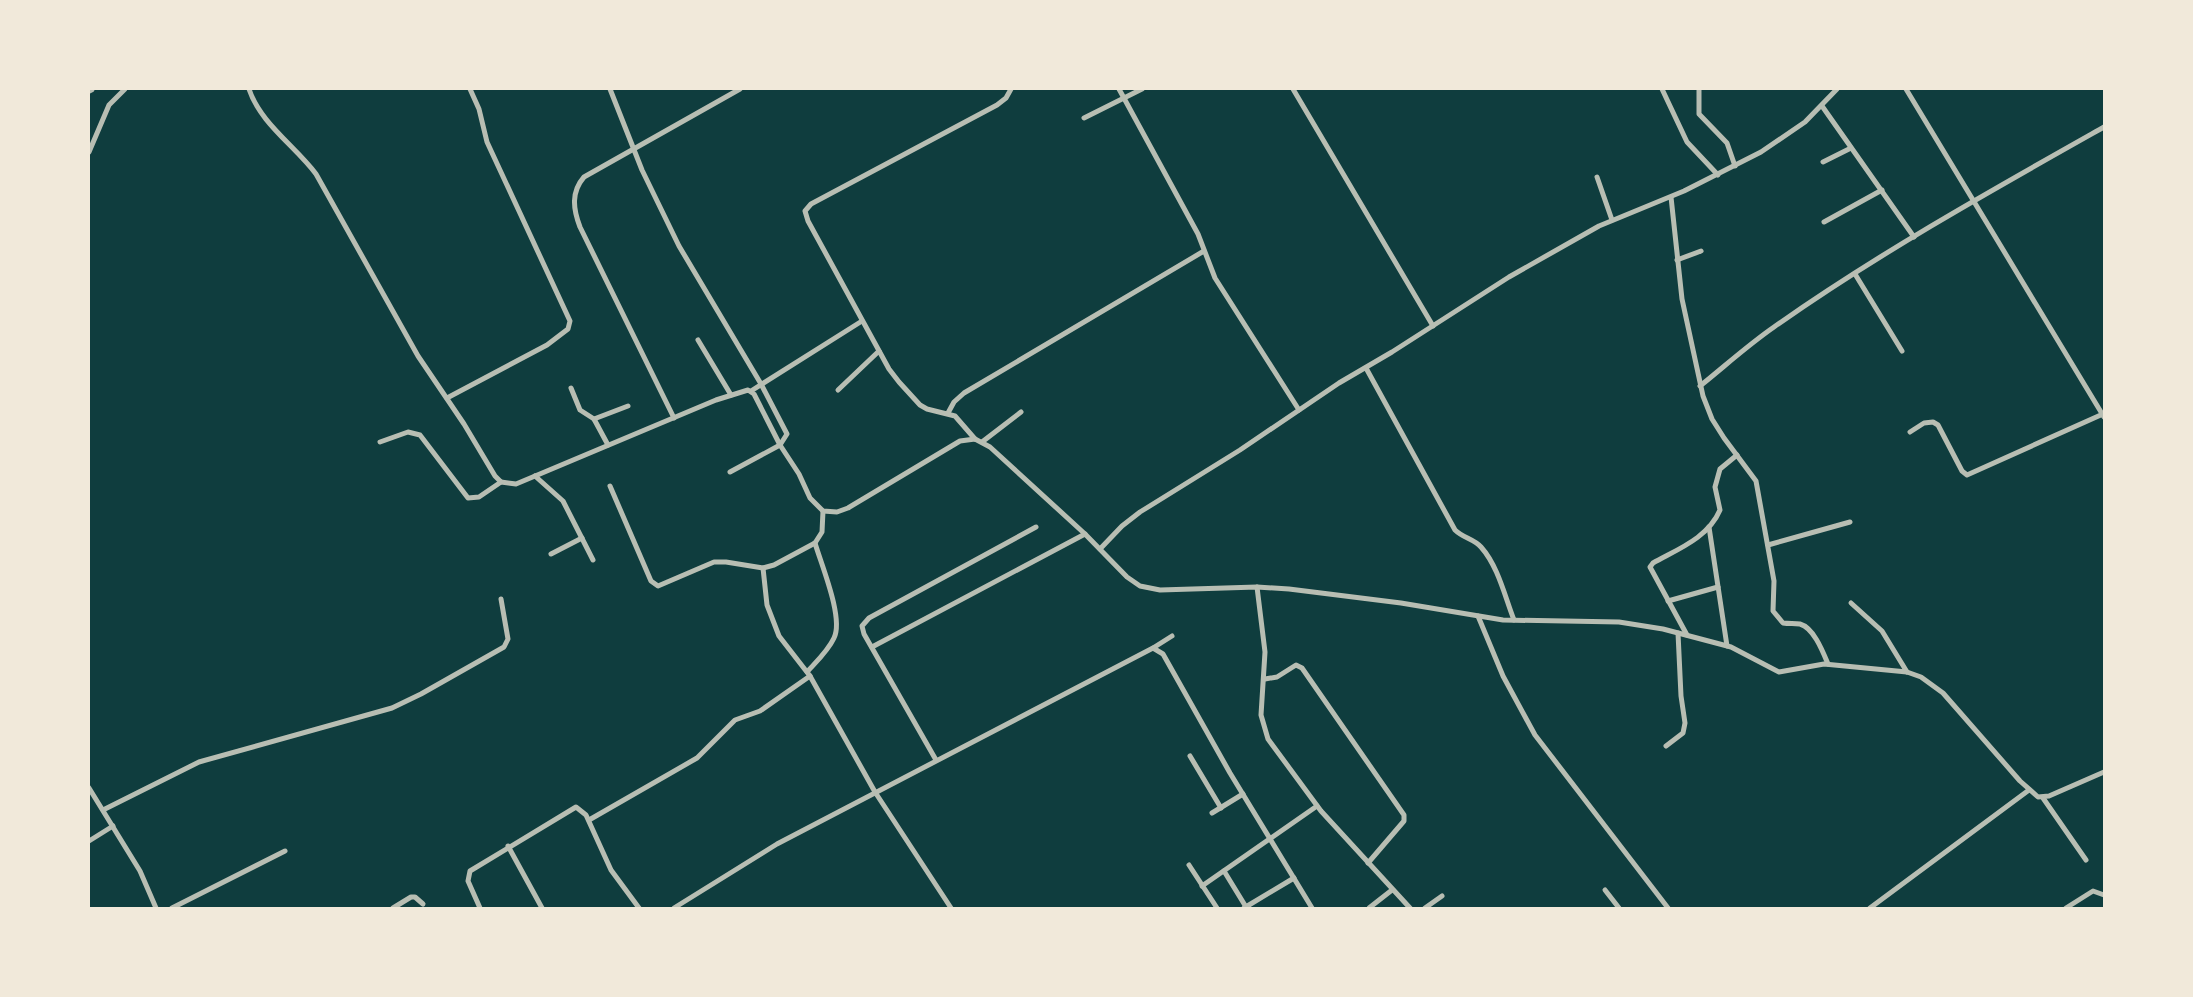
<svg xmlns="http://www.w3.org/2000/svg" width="2193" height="997" font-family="'Source Sans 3',sans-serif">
	<rect width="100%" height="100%" fill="#0f3d3e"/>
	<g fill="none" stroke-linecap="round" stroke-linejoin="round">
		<g stroke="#b8beb3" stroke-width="5">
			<path d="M249 89C260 123 295 146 316 174L418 356 464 424 495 476 501 482 516 484 716 400 748 390 754 394 780 445 799 474 810 498 823 511 837 512 848 508 960 441 975 439 990 447 1085 534 1127 577 1140 586 1160 590 1257 587 1289 589 1401 603 1503 620 1619 622 1663 629 1731 647 1779 672 1824 664 1907 672 1921 677 1943 693 2020 781 2038 797 2049 796 2104 772"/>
			<polyline points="610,89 642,170 679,246 761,384 787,434 780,445 730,472"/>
			<polyline points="1119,89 1198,234 1215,278 1299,410"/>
			<polyline points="1293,89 1433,326"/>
			<polyline points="1662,89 1687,142 1718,175"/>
			<polyline points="1699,89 1699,114 1727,143 1735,166"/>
			<polyline points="1906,89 2104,417"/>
			<polyline points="1822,106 1914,237"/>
			<polyline points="1084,118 1142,89"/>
			<polyline points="89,152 109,105 125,89"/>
			<polyline points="1823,162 1851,148"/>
			<polyline points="1597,177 1612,220"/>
			<path d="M1671 197 1682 299 1703 396 1712 419 1724 438 1756 481 1774 581 1773 611 1783 623C1789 624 1795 623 1800 624 1814 628 1823 652 1828 664"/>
			<polyline points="1824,222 1882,190"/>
			<polyline points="1677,260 1701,251"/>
			<polyline points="1855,274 1902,351"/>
			<polyline points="698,340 731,395"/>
			<path d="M1366 368 1455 530C1463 538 1474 539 1481 547 1498 566 1505 597 1514 620"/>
			<path d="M1700 386C1725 366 1748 345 1774 327 1879 253 1992 190 2104 127"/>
			<polyline points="571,388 580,410 594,419 608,445"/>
			<polyline points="838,390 879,351"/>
			<polyline points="751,391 862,321"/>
			<polyline points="447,398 547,345 568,329 570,321 487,142 479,109 470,89"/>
			<polyline points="948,413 954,402 964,393 1204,251"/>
			<path d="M674 418 580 227C573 209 571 192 584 177L740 89"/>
			<polyline points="594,419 628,406"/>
			<polyline points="1910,432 1924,423 1933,422 1938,425 1962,471 1967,475 2103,414"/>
			<polyline points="975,439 955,416 927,409 920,405 899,382 889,369 808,221 805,211 811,204 997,105 1006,98 1011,89"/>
			<polyline points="380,442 408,432 420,435 468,498 479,497 501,482"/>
			<polyline points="982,442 1021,412"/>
			<polyline points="535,476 563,501 593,560"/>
			<polyline points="610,486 651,581 658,586 714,562 726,562 763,568 774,565 815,543 822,532 823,511"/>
			<polyline points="1709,527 1727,646"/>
			<polyline points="1768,545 1850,522"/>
			<polyline points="1100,549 1122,526 1140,512 1240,450 1339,383 1392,352 1509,277 1599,226 1684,191 1761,152 1805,122 1837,89"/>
			<polyline points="551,554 582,538"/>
			<polyline points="763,568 767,605 779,636 810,676 875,792 951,908"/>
			<polyline points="1257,587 1265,652 1261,715 1268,739 1321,811 1410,908"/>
			<polyline points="1668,601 1718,587"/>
			<polyline points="1851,603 1882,631 1907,672"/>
			<polyline points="1478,616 1503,676 1535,735 1668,908"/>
			<path d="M1687 635 1650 567 1653 563C1678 549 1708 538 1720 510L1715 487 1720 469 1737 455"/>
			<polyline points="872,647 1085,534"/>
			<polyline points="1153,648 1172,636"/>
			<path d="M807 672C816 662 828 651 834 638 844 618 821 564 815 543"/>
			<polyline points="1265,679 1277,677 1296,665 1302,668 1404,815 1404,821 1368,863"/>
			<polyline points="1666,746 1683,733 1685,723 1681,696 1678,633"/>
			<polyline points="1190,756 1221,808"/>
			<polyline points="936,760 864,634 862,626 869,618 1036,527"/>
			<polyline points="89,788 140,871 156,908"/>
			<polyline points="2043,798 2086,860"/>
			<polyline points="103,810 199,762 392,708 421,694 504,647 508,639 501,599"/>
			<polyline points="1212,813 1243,794"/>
			<polyline points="589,820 697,758 735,720 760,711 810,676"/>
			<polyline points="89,841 113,826"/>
			<polyline points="508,846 542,908"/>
			<polyline points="1189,865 1217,908"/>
			<polyline points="1224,871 1246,907"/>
			<polyline points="1202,886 1317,806"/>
			<polyline points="1605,890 1619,908"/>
			<polyline points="172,908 285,851"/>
			<polyline points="393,908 411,897 415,897 423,904"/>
			<polyline points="480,908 468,881 470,871 576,807 586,815 611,870 639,908"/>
			<polyline points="674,908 777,844 1153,648 1163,654 1230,773 1312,908"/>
			<polyline points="1244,908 1294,878"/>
			<polyline points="1369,908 1392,890"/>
			<polyline points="1425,908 1442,896"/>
			<polyline points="1870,908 2029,790"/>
			<polyline points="2066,908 2093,891 2104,895"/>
		</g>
		<polyline stroke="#b8beb3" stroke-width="7" points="89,90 91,89"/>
	</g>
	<rect width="2193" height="997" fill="none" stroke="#f1e9da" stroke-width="180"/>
</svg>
